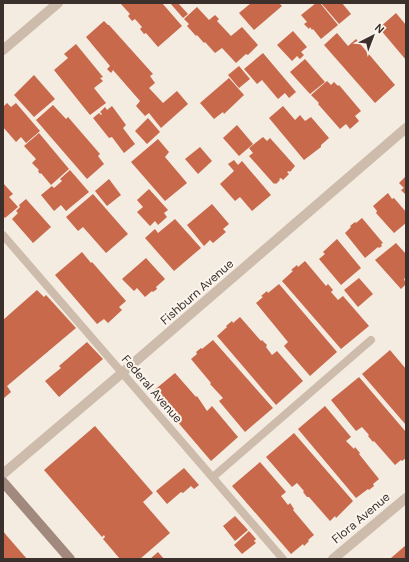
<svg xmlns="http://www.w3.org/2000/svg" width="409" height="562" font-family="'DM Sans',sans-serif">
	<rect width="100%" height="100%" fill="#f4ebe1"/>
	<g fill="#c8694b">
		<polygon points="120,3 162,3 182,26 158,47 146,33 144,34 140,29 142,27 135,19 132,21 128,16 130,14"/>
		<polygon points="170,3 178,3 188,14 183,18"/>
		<polygon points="251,3 279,3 282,6 254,30 239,13"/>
		<polygon points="316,3 320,3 338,25 321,39 313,29 312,30 310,27 309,29 304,24 307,22 301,15"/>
		<polygon points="321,3 342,3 351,14 339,24"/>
		<polygon points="197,7 209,20 215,15 219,19 217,21 231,36 242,27 258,45 248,55 246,54 236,63 222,48 215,53 205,42 204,43 197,35 196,36 187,26 189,24 184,19"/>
		<polygon points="396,13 406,25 406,60 379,28"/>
		<polygon points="104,21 108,25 109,25 153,74 150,76 155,83 149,88 163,103 177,91 188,104 161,128 149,113 145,116 136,106 140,101 113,70 111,73 107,69 110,66 86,37"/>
		<polygon points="293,31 307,47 301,52 304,55 300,59 297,56 292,61 277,45"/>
		<polygon points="337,33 348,46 356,39 395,85 375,103 324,45"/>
		<polygon points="76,44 103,77 100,78 103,81 94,88 106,103 90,115 54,70 68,58 64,54"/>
		<polygon points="263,53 296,92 289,98 285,93 278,99 262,80 257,84 244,69"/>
		<polygon points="305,59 325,82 310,94 290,72"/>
		<polygon points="239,66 250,79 239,88 228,75"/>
		<polygon points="34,75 55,99 34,117 14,95"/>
		<polygon points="229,78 244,95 224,114 223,112 214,119 200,103"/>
		<polygon points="327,81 331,85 334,82 338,86 339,85 361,111 355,116 359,121 350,129 346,124 340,129 318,104 319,103 311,95"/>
		<polygon points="7,103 11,107 16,103 40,131 26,143 21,137 16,142 3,127 3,107"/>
		<polygon points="53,105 66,119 68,117 100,154 98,156 104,164 87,179 36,120"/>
		<polygon points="112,106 126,125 123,128 135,144 124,153 112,137 109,138 93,118 99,113 101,115 102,114 100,112 105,107 107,110"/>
		<polygon points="283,106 295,120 300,115 305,121 311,117 329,138 321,145 321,147 304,160 269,118"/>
		<polygon points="148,118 160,132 147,144 135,131"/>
		<polygon points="237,125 253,144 239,156 223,138"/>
		<polygon points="39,133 69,169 51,185 41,173 40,174 38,171 39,170 32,163 36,159 24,146"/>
		<polygon points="263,137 267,141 270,138 295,166 290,172 289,171 287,172 289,174 283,180 281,178 279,179 280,180 276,184 275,183 274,184 249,156 253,153 249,148"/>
		<polygon points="158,139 169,152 165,157 187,183 165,201 131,162"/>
		<polygon points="200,147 212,161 198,174 185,159"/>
		<polygon points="234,160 238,165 242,161 271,195 252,211 240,197 235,201 220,184 234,171 228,164"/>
		<polygon points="70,170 89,192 66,211 61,205 54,211 41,195 52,186 54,188 62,181 60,179"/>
		<polygon points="406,176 406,195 401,190 404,188 399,183"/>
		<polygon points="109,179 121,195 107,206 95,191"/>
		<polygon points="3,183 13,194 9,197 18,207 5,218 3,216"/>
		<polygon points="149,189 168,210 164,213 167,217 158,225 155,221 150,226 137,212 143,207 137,200"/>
		<polygon points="388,193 392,199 394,198 406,212 406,223 394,233 376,213 377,211 373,206"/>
		<polygon points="93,194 128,234 106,253 83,227 78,231 66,217"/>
		<polygon points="26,199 51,227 33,243 12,219 18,213 16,211 20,207 19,205"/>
		<polygon points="212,204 229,224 223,229 226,232 213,243 210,240 204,246 187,225"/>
		<polygon points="362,218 383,243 381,244 382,246 379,248 378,247 365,258 345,233 351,227 350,226 355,222 356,223"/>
		<polygon points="175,219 201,248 174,271 145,238 155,229 158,233"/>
		<polygon points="337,239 361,268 341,285 319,259 325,254 323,252"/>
		<polygon points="396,243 406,254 406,277 404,279 406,284 401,289 375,260"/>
		<polygon points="82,252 91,263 92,262 126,301 119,307 122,310 108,323 104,319 97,324 55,275"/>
		<polygon points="146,258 165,279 156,287 157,289 153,292 152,291 145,297 137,288 134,291 122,279"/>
		<polygon points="305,261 326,286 328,284 333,290 331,292 338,300 343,296 369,326 341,349 282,281 293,271 291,270 297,265 298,267"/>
		<polygon points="359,278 373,294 358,307 344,290"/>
		<polygon points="279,284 337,352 310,376 284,346 288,342 256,303 263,297 261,296 267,291 268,293"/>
		<polygon points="37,290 44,297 46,295 76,328 7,386 11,392 3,399 3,320"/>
		<polygon points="240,317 261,341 262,340 267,345 266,347 272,355 277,351 303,381 276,405 217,336 227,327 226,326 232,321 233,323"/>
		<polygon points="213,340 273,408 245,432 219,401 223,398 210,384 211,383 191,359 197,354 196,352 201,348 202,349"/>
		<polygon points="87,342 103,359 59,397 45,381 61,368 59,366"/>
		<polygon points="390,350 406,369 406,425 362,374"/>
		<polygon points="175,373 196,397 197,396 207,411 212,406 238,437 211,461 152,392"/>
		<polygon points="359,377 406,432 406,458 402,461 401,460 395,465 374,441 373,442 368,436 369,435 362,427 356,431 331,400"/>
		<polygon points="325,406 351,437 346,441 354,449 355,447 360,453 359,454 379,479 373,484 374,486 369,490 368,489 356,498 298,429"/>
		<polygon points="95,426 153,493 143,502 170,533 140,559 120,559 103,539 105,537 104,535 102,537 44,470"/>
		<polygon points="294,433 353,501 336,518 335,516 330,521 309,497 307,497 303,492 304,491 297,483 292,487 266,457"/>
		<polygon points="260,462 286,492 281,496 288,505 290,503 294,509 293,510 314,535 308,540 309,541 304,546 303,544 291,554 232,486"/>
		<polygon points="184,468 199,485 194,489 191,486 183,493 181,492 167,504 156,491"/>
		<polygon points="235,516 248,530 235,541 223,526"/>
		<polygon points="3,531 7,536 27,559 3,559"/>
		<polygon points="249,531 256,539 254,541 256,543 242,554 234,545"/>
		<polygon points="406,545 406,559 392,559 391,558"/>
		<polygon points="158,552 164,559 150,559"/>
	</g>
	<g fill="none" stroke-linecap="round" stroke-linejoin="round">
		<g stroke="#cdbbac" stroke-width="8">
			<polyline points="3,235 283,559"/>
			<polyline points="213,477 371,340"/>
		</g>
		<g stroke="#cdbbac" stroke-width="10">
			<polyline points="3,474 122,373 406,128"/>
			<polyline points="333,559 406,498"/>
		</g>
		<polyline stroke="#cdbbac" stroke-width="10" points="3,50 58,3"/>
		<polyline stroke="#a18a7d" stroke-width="10" points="3,482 70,559"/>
	</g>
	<g text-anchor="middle" stroke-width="4" stroke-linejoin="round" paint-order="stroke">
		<g font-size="12" fill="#3b302b" stroke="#fbf5ee">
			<text transform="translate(197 292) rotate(-41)" y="4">Fishburn Avenue</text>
			<text transform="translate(152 389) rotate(49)" y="4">Federal Avenue</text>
			<text transform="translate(361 518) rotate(-40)" y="4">Flora Avenue</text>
		</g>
	</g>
	<rect width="409" height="562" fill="none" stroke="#3b302b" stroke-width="8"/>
	<g transform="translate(373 36) rotate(42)" stroke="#fbf5ee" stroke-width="3" paint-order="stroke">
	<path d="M0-3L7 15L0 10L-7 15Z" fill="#3b302b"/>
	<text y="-6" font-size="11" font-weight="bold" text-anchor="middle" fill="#3b302b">N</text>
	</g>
</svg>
